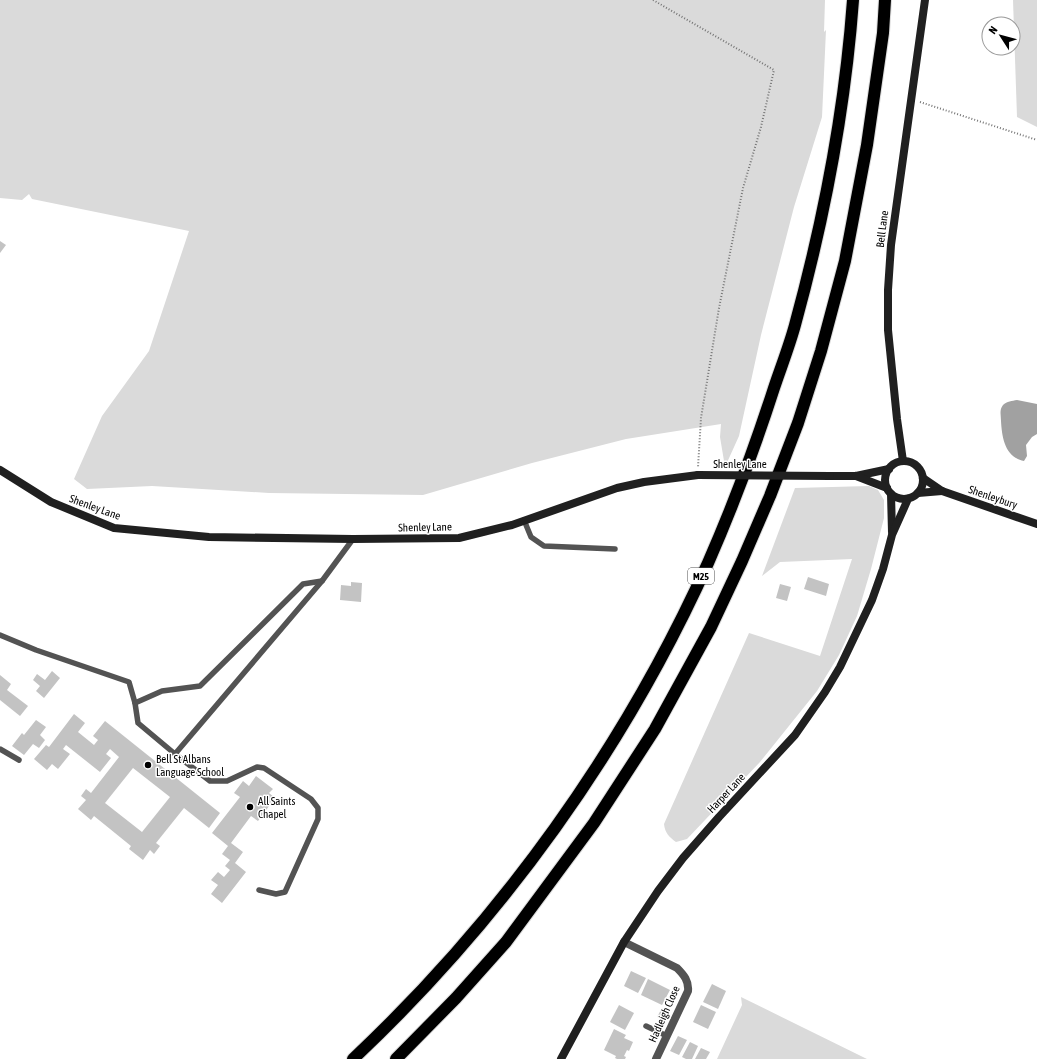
<svg xmlns="http://www.w3.org/2000/svg" width="1037" height="1059" font-family="'Asap Condensed',sans-serif">
	<rect width="100%" height="100%" fill="#fff"/>
	<g fill="#dadada">
		<polygon points="0,0 825,0 824,32 826,30 822,117 794,207 761,335 739,436 725,467 720,437 721,424 626,439 532,463 423,495 269,493 152,486 87,489 74,479 102,416 149,351 189,231 32,199 29,194 22,200 0,198"/>
		<polygon points="1013,0 1037,0 1037,127 1017,117"/>
		<path d="M869 486 878 490 884 500V518L871 569 857 616 839 655 817 691 760 762 687 839 676 842C669 837 665 833 664 824L749 633 820 656 852 559 780 562 762 576 795 488Z"/>
		<polygon points="741,997 867,1059 717,1059 742,1005"/>
	</g>
	<path fill="#a1a1a1" d="M1017 400 1037 404V434L1032 437 1026 445 1027 456 1024 461C1005 457 1002 438 1001 421 1001 415 999 410 1003 405 1007 401 1012 401 1017 400Z"/>
	<g fill="#c3c3c3" fill-rule="evenodd">
		<polygon points="0,241 6,245 0,253"/>
		<polygon points="808,577 829,584 826,596 804,589"/>
		<polygon points="351,582 362,583 361,602 340,600 341,585 351,586"/>
		<polygon points="780,584 791,587 787,601 776,598"/>
		<polygon points="52,671 60,678 44,698 36,691 40,686 33,680 37,674 45,680"/>
		<polygon points="0,675 11,684 7,690 28,706 20,716 0,700"/>
		<path d="M74 714 85 723 78 732 94 745 98 740 93 736 105 721 220 813 209 828 184 808 156 843 160 846 154 854 150 850 143 860 129 849 131 846 94 816 91 820 78 809 86 800 81 796 86 789 91 793 119 757 110 749 106 754 111 758 100 772 66 745 63 749 70 754 58 769 52 764 47 770 34 759 46 745 49 747ZM133 768 170 797 142 832 105 803Z"/>
		<polygon points="36,720 46,727 40,735 45,740 39,748 33,744 24,755 12,746 22,733 24,735"/>
		<polygon points="256,776 273,789 269,793 275,798 258,821 251,816 231,843 243,852 235,863 246,872 222,903 211,894 218,885 211,880 218,872 224,877 230,870 225,866 230,860 222,854 228,846 212,833 240,797 234,793 243,781 249,786"/>
		<polygon points="631,971 646,978 638,993 624,986"/>
		<polygon points="648,979 670,990 662,1005 641,995"/>
		<polygon points="712,984 726,991 718,1009 703,1002"/>
		<polygon points="619,1005 634,1013 625,1030 610,1022"/>
		<polygon points="701,1005 716,1012 708,1029 693,1022"/>
		<polygon points="662,1008 670,1012 666,1021 657,1017"/>
		<polygon points="614,1029 626,1035 624,1038 633,1042 629,1051 627,1050 624,1056 626,1057 625,1059 617,1059 615,1058 616,1056 604,1050"/>
		<polygon points="678,1036 687,1040 679,1055 670,1051"/>
		<polygon points="690,1042 698,1046 692,1059 686,1059 682,1057"/>
		<polygon points="701,1048 710,1052 706,1059 695,1059"/>
	</g>
	<g fill="none" stroke-linecap="round" stroke-linejoin="round">
		<g stroke="#dbdbdb" stroke-width="14">
			<g id="highway">
				<path d="M353 1059C502 919 624 749 708 563 733 506 755 447 774 388 781 367 789 347 795 325 824 219 845 110 853 0"/>
				<polyline points="396,1059 456,998 506,942 594,823 655,729 711,627 742,561 770,496 798,423 821,351 845,261 867,145 883,33 885,0"/>
			</g>
		</g>
		<g stroke="#757575" stroke-width="2" stroke-dasharray="1 2" stroke-linecap="butt">
			<polyline points="653,0 774,70 761,127 743,188 719,308 701,418 698,467"/>
			<polyline points="920,102 1037,140"/>
		</g>
		<g stroke="#535353" stroke-width="5.5">
			<polyline points="524,520 531,537 544,546 615,549"/>
			<polyline points="0,635 36,650 129,682 135,703 138,723 175,754 322,581 353,539"/>
			<polyline points="135,703 162,691 200,686 303,584 322,581"/>
			<polyline points="0,749 19,760"/>
			<polyline points="175,754 210,781 227,781 257,767 264,768 311,799 318,808 318,819 285,892 276,894 259,890"/>
			<polyline points="646,1026 667,1036"/>
		</g>
		<path stroke="#535353" stroke-width="8" d="M624 942 677 968C684 975 689 981 688 991L656 1059"/>
		<g stroke="#202020" stroke-width="8">
			<polyline points="903,461 897,419 888,330 888,290 891,245 925,0"/>
			<circle cx="904" cy="480" r="19"/>
			<polyline points="0,470 51,502 114,528 209,537 353,539 459,538 512,525 617,488 644,482 698,475"/>
			<polyline points="830,476 856,476 889,469"/>
			<polyline points="856,476 887,488"/>
			<polyline points="923,478 942,491 1037,524"/>
			<polyline points="918,493 942,491"/>
			<polyline points="891,494 892,532"/>
			<polyline points="561,1059 624,942 658,891 683,858 719,817 795,735 825,692 840,667 872,600 883,569 892,535 908,499"/>
		</g>
		<use href="#highway" stroke="#000" stroke-width="12"/>
		<polyline stroke="#202020" stroke-width="8" points="698,475 830,476"/>
	</g>
	<g fill="#000" stroke="#fff" stroke-width="1.5">
		<circle cx="148" cy="765" r="4"/>
		<circle cx="250" cy="807" r="4"/>
	</g>
	<g text-anchor="middle" stroke-width="3" stroke-linejoin="round" paint-order="stroke">
		<rect fill="#fff" stroke="#4c4c4c" stroke-width="1" x="688" y="568" width="26" height="16" rx="3"/>
		<g font-size="10" font-weight="bold" fill="#000">
			<text x="701" y="580">M25</text>
		</g>
		<g font-size="11" fill="#000" stroke="#fff">
			<text transform="translate(882 229) rotate(-83)" y="4">Bell Lane</text>
			<text x="740" y="468">Shenley Lane</text>
			<text transform="translate(993 497) rotate(19)" y="4">Shenleybury</text>
			<text transform="translate(95 507) rotate(20)" y="4">Shenley Lane</text>
			<text transform="translate(425 527) rotate(-1)" y="4">Shenley Lane</text>
			<text transform="translate(726 793) rotate(-47)" y="4">Harper Lane</text>
			<text transform="translate(664 1014) rotate(-66)" y="4">Hadleigh Close</text>
		</g>
		<g font-size="11" fill="#000" stroke="#fff" text-anchor="start">
			<text x="156" y="763">Bell St Albans<tspan x="156" dy="13">Language School</tspan></text>
			<text x="258" y="805">All Saints<tspan x="258" dy="13">Chapel</tspan></text>
		</g>
	</g>
	<g transform="translate(1001 36) rotate(306)"><circle r="19" fill="#ffffff" stroke="#999999"/>
	<path d="M0-3L7 15L0 10L-7 15Z" fill="#000000"/>
	<text y="-6" font-size="11" font-weight="bold" text-anchor="middle" fill="#000000">N</text>
	</g>
</svg>
